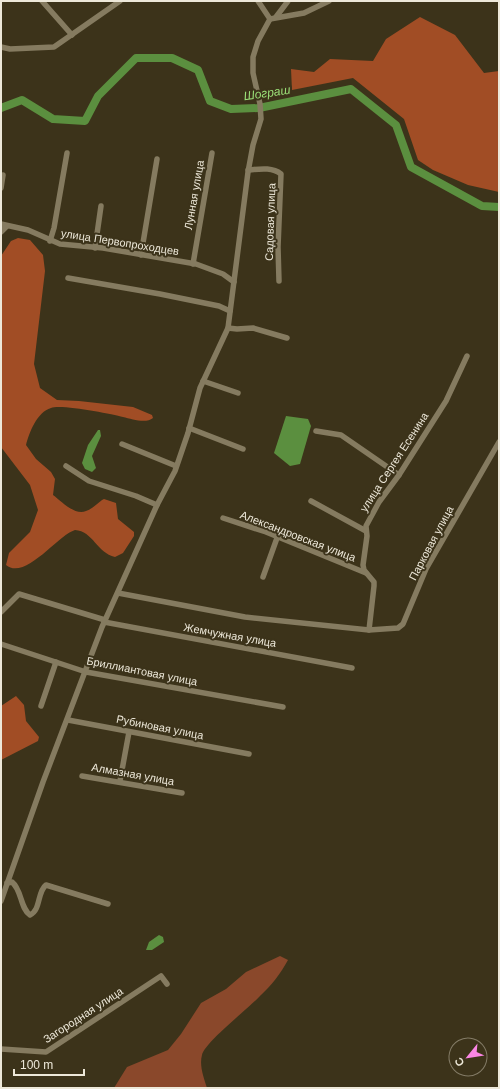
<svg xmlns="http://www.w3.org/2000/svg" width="500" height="1089" font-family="Arial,sans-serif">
	<rect width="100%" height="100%" fill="#3c331a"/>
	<path fill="#8a482b" d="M280 956 288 960C281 973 271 986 260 996 249 1008 205 1042 202 1055 199 1066 204 1078 207 1088H114L127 1067 168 1050 181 1034 201 1003 226 989 246 972Z"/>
	<g fill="#a14d25">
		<polygon points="420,17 455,35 484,73 499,71 499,192 468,185 433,170 418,160 404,119 353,78 292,90 291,69 314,72 330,59 373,61 386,39"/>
		<path d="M18 238 30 240 43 255 45 271 34 364 40 388 57 400 79 401 133 407 152 415 153 418C146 424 132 419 123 417 111 414 61 404 51 408 37 412 29 433 26 445L36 459 51 472 55 479 53 495C61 501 75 516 86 511 93 509 98 502 104 499L116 503 118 519 134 532V536L123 553 115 557C97 553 93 531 75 530 58 535 25 581 6 565L9 553 30 532 38 510 30 485 1 447V256L11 241Z"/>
		<polygon points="16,696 24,705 26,721 39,737 38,741 1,760 1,706"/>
	</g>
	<g fill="#5b8f3f">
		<polygon points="286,416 308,419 311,426 300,464 290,466 274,453"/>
		<polygon points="98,430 100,430 101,436 92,456 96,468 92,472 85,469 82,463 88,445"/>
		<polygon points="159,935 163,937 164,942 152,950 146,950 149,942"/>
	</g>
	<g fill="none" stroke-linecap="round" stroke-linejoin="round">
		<polyline stroke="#5b8f3f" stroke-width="8" points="1,108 22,100 53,119 85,121 98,96 136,58 172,58 198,70 210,101 231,109 259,108 351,89 396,125 411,167 482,206 499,207"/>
		<g stroke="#857b60" stroke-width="5.5">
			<polyline points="42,1 72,35"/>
			<polyline points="276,17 288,1"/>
			<polyline points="270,19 304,13 329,1"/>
			<polyline points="1,47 10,49 54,47 120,1"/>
			<path d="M248 170C260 169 272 167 281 174L278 247 279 281"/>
			<polyline points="1,188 3,175"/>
			<polyline points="1,224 28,230 60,244 103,248 196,264 223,274 234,282"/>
			<polyline points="1,232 7,226"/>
			<polyline points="50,241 54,228 67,153"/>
			<polyline points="95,248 101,206"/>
			<polyline points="141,255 157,159"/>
			<polyline points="193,264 212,153"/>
			<polyline points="68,278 160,294 219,306 230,311"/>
			<polyline points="228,328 237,329 253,328 287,338"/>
			<polyline points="203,381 238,393"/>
			<polyline points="189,428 243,449"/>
			<polyline points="316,431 341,435 399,475"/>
			<polyline points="122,444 176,466"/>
			<polyline points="66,466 89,481 136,496 157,505"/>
			<polyline points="311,501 366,531"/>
			<polyline points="223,518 266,532 366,573"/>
			<polyline points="263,577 277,538"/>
			<polyline points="118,593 245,617 369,630 398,628 403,624 426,569 499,442"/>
			<polyline points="1,612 19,594 105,620"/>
			<polyline points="104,622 352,668"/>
			<polyline points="369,630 374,586 374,582 364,570 363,565 367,536 366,526 379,502 399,475 446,401 467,356"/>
			<polyline points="1,644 86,672 283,707"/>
			<polyline points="41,706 56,662"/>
			<polyline points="68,720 249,754"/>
			<polyline points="82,776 182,793"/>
			<polyline points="120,781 129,732"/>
			<path d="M7 883 12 882C22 890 20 908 30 915 41 910 37 892 46 885L108 904"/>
			<polyline points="1,901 43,782 102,627 157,505 175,471 188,433 200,388 228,328 248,172 253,145 261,119 260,104 253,73 253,57 258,41 270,19 258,1"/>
			<polyline points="1,1049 46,1052 161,976 167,984"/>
		</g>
	</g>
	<g text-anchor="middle" stroke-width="4" stroke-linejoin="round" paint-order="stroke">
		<g font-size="11" fill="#ede8d9" stroke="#3c331a">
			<text transform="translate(194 195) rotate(-80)" y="4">Лунная улица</text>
			<text transform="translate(270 222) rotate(-88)" y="4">Садовая улица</text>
			<text transform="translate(120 242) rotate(9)" y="4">улица Первопроходцев</text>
			<text transform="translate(394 462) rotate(-57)" y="4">улица Сергея Есенина</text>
			<text transform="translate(298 536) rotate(21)" y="4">Александровская улица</text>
			<text transform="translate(431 543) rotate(-62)" y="4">Парковая улица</text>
			<text transform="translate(230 635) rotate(10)" y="4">Жемчужная улица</text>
			<text transform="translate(142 671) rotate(11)" y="4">Бриллиантовая улица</text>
			<text transform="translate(160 727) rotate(11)" y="4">Рубиновая улица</text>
			<text transform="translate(133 774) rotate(10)" y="4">Алмазная улица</text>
			<text transform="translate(83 1015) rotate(-33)" y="4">Загородная улица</text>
		</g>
		<g font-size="12" font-style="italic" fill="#9be078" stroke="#3c331a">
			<text transform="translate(267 93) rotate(-8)" y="4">Шограш</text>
		</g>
	</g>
	<rect width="500" height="1089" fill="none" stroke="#ede8d9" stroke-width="4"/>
	<g transform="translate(468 1057) rotate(240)"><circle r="19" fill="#3c331a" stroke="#837b66"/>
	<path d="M0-3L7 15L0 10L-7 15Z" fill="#fb86e5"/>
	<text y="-6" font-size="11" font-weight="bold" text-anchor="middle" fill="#ede8d9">С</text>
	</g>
	<path d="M14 1069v6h70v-6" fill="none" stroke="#ede8d9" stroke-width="2"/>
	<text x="20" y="1069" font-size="12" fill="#ede8d9" stroke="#3c331a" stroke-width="3" paint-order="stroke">100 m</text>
</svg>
